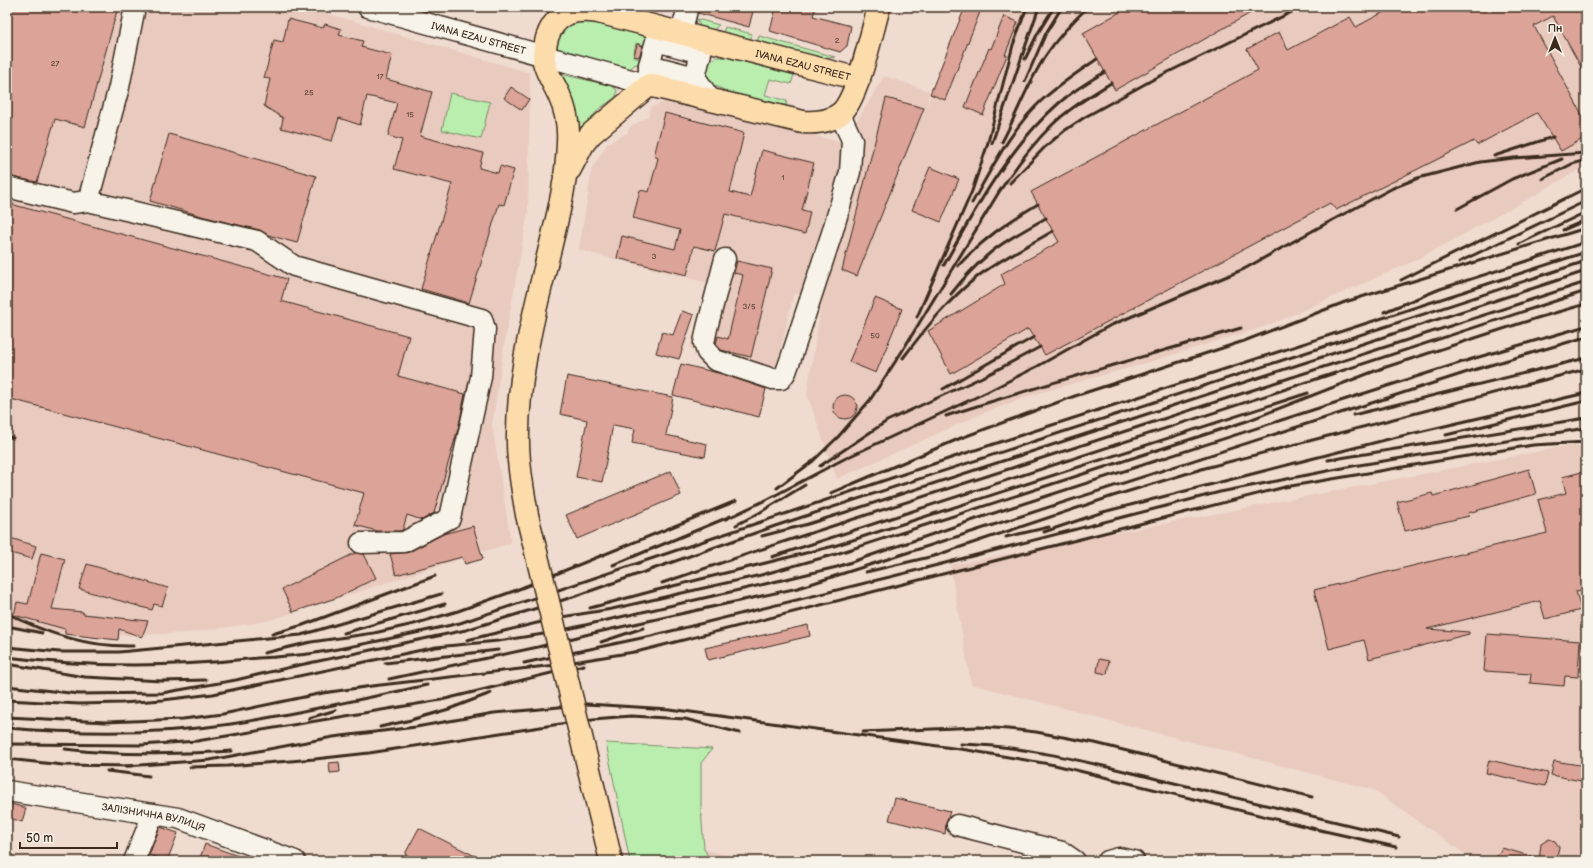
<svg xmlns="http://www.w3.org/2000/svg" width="1593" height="868" font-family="'Balsamiq Sans',sans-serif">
	<rect width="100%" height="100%" fill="#efdbd0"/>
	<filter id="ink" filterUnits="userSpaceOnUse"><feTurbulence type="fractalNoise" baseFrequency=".025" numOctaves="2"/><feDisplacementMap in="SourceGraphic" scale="8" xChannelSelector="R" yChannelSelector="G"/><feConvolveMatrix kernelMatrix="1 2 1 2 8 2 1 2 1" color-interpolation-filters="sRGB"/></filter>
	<g filter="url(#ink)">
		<g fill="#e9cabf">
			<polygon points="7,7 305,7 530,73 528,212 505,340 492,425 511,543 267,621 188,633 109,636 7,629"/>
			<polygon points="965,7 1586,7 1586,176 1585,177 1579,170 1543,190 1543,191 1414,261 1281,320 1260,328 1146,363 1032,395 981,414 837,479 807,394 822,300 794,293 775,372 690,348 708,283 579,250 592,168 608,143 627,133 630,127 648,117 651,107 670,100 844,143 884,76 929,91 928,104"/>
			<polygon points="1567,446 1586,446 1586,861 1475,861 1374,790 971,684 950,565"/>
			<polygon points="704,849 748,861 711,861"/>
		</g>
		<g fill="#b9eeaf" stroke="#7a8c66">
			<path d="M591 19 633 31 653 40 651 47 636 43 633 57 647 61 634 65 626 73 555 52C562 26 565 24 591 19Z"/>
			<polygon points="697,19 719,25 712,31 700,27"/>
			<polygon points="725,27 752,34 750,41 723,33"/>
			<polygon points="759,36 835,57 822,59 757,43"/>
			<path d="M717 57H725L794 75 791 84 770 79 765 95 787 101 785 110 753 102 710 84C702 74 706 63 717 57Z"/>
			<path d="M561 74 612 86 617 90 616 97 599 109 578 133C576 118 574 103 568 89 566 84 562 80 561 74Z"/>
			<polygon points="450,93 490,102 481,139 442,130"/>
			<polygon points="606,743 712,749 701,763 701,809 704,849 711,861 630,861"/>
		</g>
		<g fill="#dca398" stroke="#3b2a1e">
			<polygon points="7,7 118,7 85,127 55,119 37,182 7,176"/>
			<polygon points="699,7 754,7 749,27 698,13"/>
			<polygon points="776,7 816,7 813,16 851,26 847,46 840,52 770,31"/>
			<polygon points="965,7 982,7 945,100 930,94"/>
			<polygon points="1129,7 1261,7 1115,90 1083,33"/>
			<polygon points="1393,7 1586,7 1586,76 1553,16 1534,26 1586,122 1586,137 1561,151 1537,113 1477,145 1474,141 1336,210 1330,203 1045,355 1028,329 951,374 928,331 1005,284 1001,274 1059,242 1031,192 1258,70 1247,49 1279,32 1288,50 1350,17 1356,27"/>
			<polygon points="1004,16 1018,22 1005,55 1007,55 983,115 965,107 989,48 991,49"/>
			<polygon points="288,19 323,28 325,24 341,29 339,35 363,41 361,47 392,55 386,79 432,92 420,136 483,153 479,168 498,173 500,166 514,170 504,205 499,204 469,303 421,289 452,184 394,169 402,140 388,136 397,103 367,96 360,125 339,118 332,141 281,128 283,118 264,106 270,79 264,78 274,40 283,42"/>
			<polygon points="637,44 643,46 639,57 634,56"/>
			<polygon points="511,87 529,99 522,110 504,98"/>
			<polygon points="886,98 924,108 857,276 842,270"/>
			<polygon points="665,113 744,133 730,192 750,197 762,150 814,163 802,210 810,212 805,234 725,214 715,251 694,246 687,275 617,258 622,236 675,249 680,230 633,218 640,190 649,192 658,158 654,156"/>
			<polygon points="169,134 316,176 297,243 268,235 260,230 205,217 150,201"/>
			<polygon points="930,167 959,179 941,222 912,210"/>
			<polygon points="7,203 287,279 281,301 409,336 398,376 465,394 459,425 434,513 422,520 407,515 403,529 401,531 377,531 355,525 364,493 7,398"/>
			<polygon points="737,261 772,269 751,357 721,350 716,344 718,336 728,339 743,275 734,273"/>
			<polygon points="875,298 902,309 876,373 849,362"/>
			<polygon points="682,311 694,315 679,359 656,353 662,332 673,335"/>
			<polygon points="681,364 722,374 766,389 759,417 673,395"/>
			<polygon points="567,376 673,397 666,435 707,444 705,457 632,443 635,429 613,425 602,482 576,477 587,420 560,414"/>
			<circle cx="845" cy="407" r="12"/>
			<polygon points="1529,469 1536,494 1468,513 1469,516 1405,531 1397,502 1432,493 1433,496"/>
			<polygon points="671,471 681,495 577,539 566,515"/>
			<polygon points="1586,471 1586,589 1576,591 1581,610 1545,619 1540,601 1427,629 1469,632 1469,634 1369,659 1364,640 1329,649 1314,590 1547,533 1538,500 1566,493 1562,477"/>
			<polygon points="473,526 483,559 465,564 462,557 396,575 390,554 409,552 443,534"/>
			<polygon points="7,537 36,546 32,559 7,552"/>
			<polygon points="41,553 65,559 52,609 83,612 83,614 148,621 142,637 119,629 118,640 65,634 65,629 14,615 17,602 28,604"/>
			<polygon points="355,553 364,554 376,578 336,598 293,612 282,589"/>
			<polygon points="87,564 168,588 162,606 154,604 152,610 79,589"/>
			<polygon points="808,625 810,636 708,660 705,648"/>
			<polygon points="1487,634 1580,641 1578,677 1565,676 1564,686 1530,683 1531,674 1484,671"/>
			<polygon points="1099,659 1109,661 1107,674 1097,672"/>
			<polygon points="1489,760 1548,773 1545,786 1486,773"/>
			<polygon points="1554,761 1586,766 1586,782 1551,775"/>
			<polygon points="339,762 340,772 330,773 329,763"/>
			<polygon points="895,798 950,811 946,823 945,834 889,820"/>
			<polygon points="7,803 26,808 22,822 7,817"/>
			<polygon points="160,827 178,833 167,861 149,855"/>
			<polygon points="419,828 485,861 418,861 405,854"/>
			<polygon points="1549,839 1555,841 1559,847 1556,861 1539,861 1541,844"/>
			<polygon points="205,844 249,860 248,861 199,861"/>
			<polygon points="1502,848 1537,858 1536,861 1494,861"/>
		</g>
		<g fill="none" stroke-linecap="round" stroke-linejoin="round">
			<g stroke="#3b2a1e" stroke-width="23">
				<g id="minor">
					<polyline points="135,7 119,87 88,201 257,241 294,266 482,319 485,329 481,377 450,518 404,542 361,543"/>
					<path id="s1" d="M368 7 649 85V65"/>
					<polyline points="681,33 688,7"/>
					<polyline points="678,92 695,77 701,53 656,41 649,65 695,77 710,99"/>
					<polyline points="7,187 73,203 88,201"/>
					<polyline points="725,259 707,328 704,343 707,352 715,360 773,379 781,379 786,372 791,358 832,233 850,172 852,140 840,114"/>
					<path id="s2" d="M7 791 178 818 295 861"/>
					<polyline points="957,825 1062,852 1075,861"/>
					<polyline points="134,861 153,814"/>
					<polyline points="1108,861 1119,858 1134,861"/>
				</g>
			</g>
			<g stroke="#3b2a1e" stroke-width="25">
				<g id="major">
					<path d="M570 169 583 144 591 134 649 85 803 122C816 123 830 122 841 113 858 98 872 31 879 7"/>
					<path id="s3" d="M544 273C554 230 567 187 568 142 569 126 566 110 559 95 554 84 547 74 544 62 543 54 545 46 547 38 555 13 574 8 598 12L859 79"/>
					<polyline points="604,831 611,861"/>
				</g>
			</g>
			<use href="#minor" stroke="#f7f3e8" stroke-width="20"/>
			<use href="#major" stroke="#fddcac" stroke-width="22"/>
			<g stroke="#3b2a1e" stroke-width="3">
				<polyline points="1025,59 1038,33 1054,7"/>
				<polyline points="1025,81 1046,33 1062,7"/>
				<path d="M1002 142C1017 114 1028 82 1046 55 1058 37 1072 22 1088 7"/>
				<polyline points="992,143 1039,7"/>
				<polyline points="1494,156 1553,137"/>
				<polyline points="1542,179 1572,164 1586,160"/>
				<polyline points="1010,183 1045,147 1064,131 1085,117 1154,79 1302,7"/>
				<path d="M972 203C992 168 1011 129 1041 101 1058 85 1078 72 1097 59"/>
				<polyline points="1457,209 1512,179 1562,159"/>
				<polyline points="1563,230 1586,220"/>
				<polyline points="1519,244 1586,212"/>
				<polyline points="1459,262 1586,201"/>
				<path d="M944 265C976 207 1009 147 1059 103 1073 91 1089 81 1105 72"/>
				<path d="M958 266C983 239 1006 223 1038 204"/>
				<polyline points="1401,280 1586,188"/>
				<path d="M951 294C962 280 977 264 990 253 1007 239 1027 229 1046 218"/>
				<polyline points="1384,312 1440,289 1586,242"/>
				<polyline points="917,317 972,191 987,146 1013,45 1027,7"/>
				<path d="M903 358C925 329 949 299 977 277 1000 259 1028 246 1053 231"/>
				<polyline points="1380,369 1537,318 1586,304"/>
				<polyline points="943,389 1034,337"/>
				<polyline points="1353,415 1586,358"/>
				<path d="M946 416C1044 384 1143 357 1241 328"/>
				<polyline points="1446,435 1586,401"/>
				<polyline points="7,436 13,438"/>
				<polyline points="1328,460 1586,418"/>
				<polyline points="820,466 887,421 989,374 1040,347"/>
				<path d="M777 488 813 461 838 437 870 400 901 353 999 192C1014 169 1031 146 1051 126 1068 109 1090 96 1111 83"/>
				<polyline points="831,493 961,438 1075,396 1244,341 1345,302 1586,228"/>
				<polyline points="726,519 768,499 844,459 987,392 1038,366 1109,326 1244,269 1325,224 1393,188 1418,178 1480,162 1514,158 1586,153"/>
				<polyline points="736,525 759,513 805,485"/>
				<polyline points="1044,532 1103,512 1389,439 1586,393"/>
				<polyline points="762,536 808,524 840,514 1586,271"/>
				<polyline points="1006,537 1049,527"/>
				<polyline points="934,556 1113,496 1205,468 1586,369"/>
				<polyline points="772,557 1586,291"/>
				<polyline points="613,565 731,516"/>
				<polyline points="922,569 1220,492 1353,466 1586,428"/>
				<polyline points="866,572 938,555"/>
				<polyline points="662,583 780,543 1586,282"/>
				<polyline points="590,608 653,591 834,546 1308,393"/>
				<path d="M7 613C46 634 88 647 133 646"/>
				<polyline points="7,626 42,633"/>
				<polyline points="344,633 445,604"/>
				<polyline points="272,634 303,625 435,576"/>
				<polyline points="467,640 562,617 612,609 761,575 836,554 1247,421 1385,367"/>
				<polyline points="601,642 643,628"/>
				<polyline points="7,647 59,652 119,652 301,635 441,594"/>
				<polyline points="264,653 311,642 374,633 414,624 458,611 514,591 736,501"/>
				<path d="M7 657C91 668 174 667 258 658 277 657 296 656 315 653 364 645 412 634 460 623L963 454 1586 252"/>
				<polyline points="385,663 498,650"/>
				<polyline points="524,663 651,636 926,568"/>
				<polyline points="7,664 85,677 162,681 206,680"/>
				<polyline points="389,679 538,647 589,634 798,588 1477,369 1586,337"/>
				<polyline points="7,686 79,694 162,693 236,680 295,666 466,630 576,596 775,526 1586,261"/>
				<polyline points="7,700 79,704 122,703 163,700 213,694 436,647 498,641 550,633 748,588 837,567 988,515 1356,396 1472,359 1586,326"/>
				<polyline points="7,717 106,722 183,719 223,714 323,693 372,686 555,665 640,651 1285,487 1533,445 1586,442"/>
				<polyline points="309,718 336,710"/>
				<polyline points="380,727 411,720 449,709 491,693"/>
				<path d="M7 728C81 734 157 735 231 724 297 714 362 699 427 685"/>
				<polyline points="863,732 979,727 1008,729 1036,732 1095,743 1312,797"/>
				<polyline points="7,744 142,745 197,741 441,700 584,665"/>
				<path d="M961 744C1031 746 1098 765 1166 781 1244 800 1322 818 1399 837"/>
				<path d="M65 749C120 756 177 754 232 751"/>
				<polyline points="7,759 63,765 132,766"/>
				<polyline points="126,766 210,760 333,737 416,727 494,713 530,710 587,704 669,709 967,750 1055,765 1320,830 1396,847"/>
				<polyline points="190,767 228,766 315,759 369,753 593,719 631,716 685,719 740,733"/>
				<polyline points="107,771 149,776"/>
			</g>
			<g stroke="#3b2a1e" stroke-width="25" stroke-linecap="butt">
				<path id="major-bridge" d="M544 273C530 329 517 385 518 442 518 467 523 491 527 515L604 831"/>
			</g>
			<use href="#major-bridge" stroke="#fddcac" stroke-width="22"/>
		</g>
	</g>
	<g text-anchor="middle" stroke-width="3" stroke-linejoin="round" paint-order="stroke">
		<g font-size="8" fill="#63483c">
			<text x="837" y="43">2</text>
			<text x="55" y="66">27</text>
			<text x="380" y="79">17</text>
			<text x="309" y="95">25</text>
			<text x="410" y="117">15</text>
			<text x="783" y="180">1</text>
			<text x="654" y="259">3</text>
			<text x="749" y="309">3/5</text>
			<text x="875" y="338">50</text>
		</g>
		<g font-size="10" fill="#3b2a1e" stroke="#f7f3e8">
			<text dy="4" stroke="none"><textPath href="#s1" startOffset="115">IVANA EZAU STREET</textPath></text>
			<text dy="4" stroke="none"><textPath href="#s3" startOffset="518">IVANA EZAU STREET</textPath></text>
			<text dy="4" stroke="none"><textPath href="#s2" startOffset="149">ЗАЛІЗНИЧНА ВУЛИЦЯ</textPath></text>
		</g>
	</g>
	<rect width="1593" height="868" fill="none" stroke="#f7f3e8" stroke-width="24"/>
	<rect x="12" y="12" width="1569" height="844" fill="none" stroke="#3b2a1e" stroke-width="1.5" filter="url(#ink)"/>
	<g transform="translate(1555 38)" stroke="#f7f3e8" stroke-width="3" paint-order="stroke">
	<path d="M0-3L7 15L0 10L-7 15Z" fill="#3b2a1e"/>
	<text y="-6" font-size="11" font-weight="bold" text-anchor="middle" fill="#3b2a1e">Пн</text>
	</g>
	<path d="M20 842v6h97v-6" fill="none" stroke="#3b2a1e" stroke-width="2"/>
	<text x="26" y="842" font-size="12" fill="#3b2a1e" stroke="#f7f3e8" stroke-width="3" paint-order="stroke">50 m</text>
</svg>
